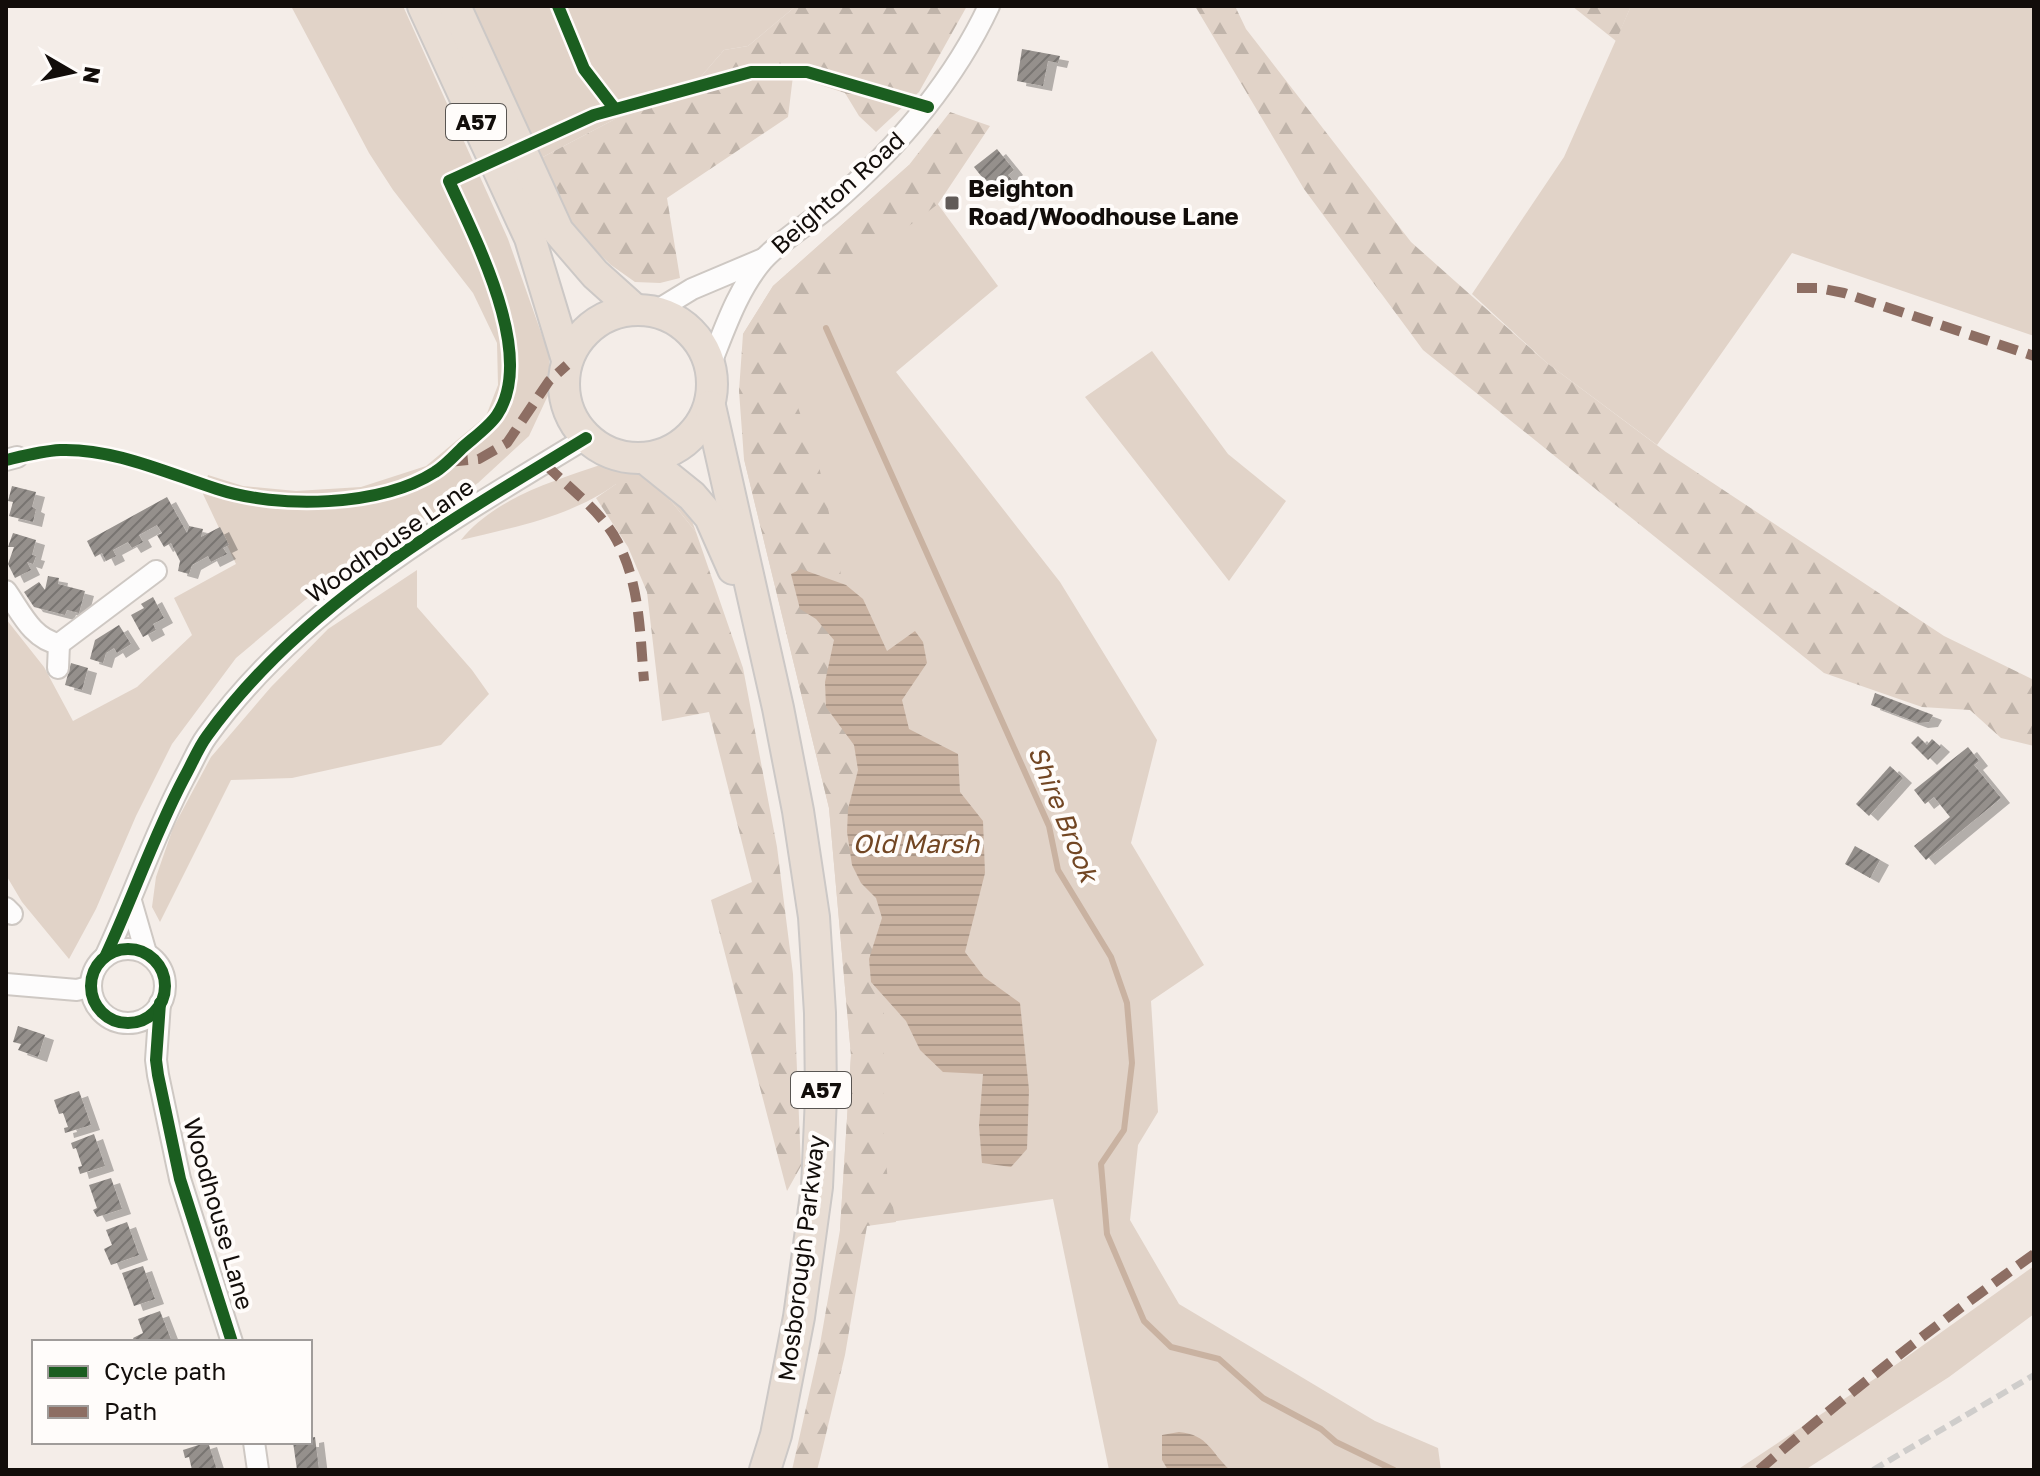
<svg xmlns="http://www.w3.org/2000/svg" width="2040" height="1476" font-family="'Golos Text',sans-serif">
	<defs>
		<pattern id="forest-firs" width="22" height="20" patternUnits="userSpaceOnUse" patternTransform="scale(2)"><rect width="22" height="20" fill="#e1d3c8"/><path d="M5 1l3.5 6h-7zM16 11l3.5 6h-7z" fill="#c0b4aa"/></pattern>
		<pattern id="water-rules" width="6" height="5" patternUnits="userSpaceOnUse" patternTransform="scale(2)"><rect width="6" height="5" fill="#c9b2a1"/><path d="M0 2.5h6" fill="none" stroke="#ac9889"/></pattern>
		<pattern id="building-hatch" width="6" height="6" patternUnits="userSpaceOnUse" patternTransform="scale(2)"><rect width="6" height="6" fill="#95908c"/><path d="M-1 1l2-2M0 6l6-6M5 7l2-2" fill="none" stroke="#787471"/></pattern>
		<filter id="shadow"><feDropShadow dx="9" dy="5" stdDeviation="0" flood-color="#0004"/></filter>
	</defs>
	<rect width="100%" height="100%" fill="#f4ede8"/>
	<g fill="#e1d3c8">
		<polygon points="291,6 403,6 508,239 549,355 551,389 529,436 478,483 305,600 236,658 172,744 136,816 96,909 69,959 22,902 6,875 6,619 44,667 73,721 137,687 192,635 174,598 236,564 203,494 208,475 243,486 296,491 361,487 426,466 486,416 498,385 497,343 473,293 393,190 369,153"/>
		<polygon points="472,6 796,6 748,46 724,50 685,95 617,118 541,158"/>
		<polygon points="1631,6 2034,6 2034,336 1792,253 1657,445 1547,363 1472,294 1564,157"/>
		<polygon points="909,165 998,286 896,372 1060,582 1157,740 1131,843 1204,965 1151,1001 1158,1112 1138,1145 1130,1220 1179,1304 1375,1421 1438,1448 1441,1470 1109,1470 1053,1199 840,1229 851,1055 829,808 744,459 743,334 773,286"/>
		<polygon points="1152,351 1228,454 1286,501 1229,581 1085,397"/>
		<path d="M603 464 639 468 687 507 696 532 671 501 616 484C570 517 515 527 461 540 495 498 553 481 603 464Z"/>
		<polygon points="417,570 417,607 472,670 489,694 441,745 292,778 231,780 160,922 152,907 156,877 173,828 211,757 271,687 328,629"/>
		<polygon points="2034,1266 2034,1314 1949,1377 1805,1470 1737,1470 1894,1366"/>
	</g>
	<g fill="url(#forest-firs)">
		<polygon points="796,6 967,6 919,92 876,132 859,116 845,93 793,76 788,117 667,198 680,278 660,283 635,282 611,265 572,228 541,158 617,118 685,95 724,50 748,46"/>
		<polygon points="1195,6 1235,6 1246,29 1411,242 1547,363 1666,452 1944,636 2034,680 2034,746 2001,738 1970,710 1922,707 1824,673 1423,350 1304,189"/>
		<polygon points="1572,6 1631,6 1616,41"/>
		<polygon points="950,112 990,126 938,204 815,297 791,338 791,388 819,466 840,565 849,700 884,979 883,1130 888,1182 896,1222 867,1226 845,1355 820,1459 817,1470 792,1470 819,1350 840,1230 851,1055 829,808 744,459 739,391 743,334 773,286 909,165"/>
		<polygon points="636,482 671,501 696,532 743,668 777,847 793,974 801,1166 787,1191 711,900 752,882 709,712 662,721 647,592 628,547 596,498 616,484"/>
	</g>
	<g fill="url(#water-rules)">
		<polygon points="801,569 846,585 863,599 887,651 915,631 923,642 927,663 902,700 909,729 958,754 960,792 983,821 985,873 965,952 984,977 1020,1003 1029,1090 1027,1149 1011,1167 982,1163 979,1126 983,1074 943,1072 920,1050 906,1021 871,982 869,959 882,918 876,898 861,883 852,865 847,832 848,809 858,770 854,745 826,707 825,682 834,640 816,619 800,609 791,574"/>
		<path d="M1179 1432C1209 1435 1210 1452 1230 1470H1168L1162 1460V1435Z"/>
	</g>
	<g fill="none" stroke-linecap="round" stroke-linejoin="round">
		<polyline stroke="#c9b2a1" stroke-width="6" points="826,328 1049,826 1058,870 1111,957 1127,1003 1132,1063 1124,1130 1101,1164 1107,1234 1144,1321 1171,1347 1219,1359 1263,1398 1321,1429 1336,1442 1394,1470"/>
	</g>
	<g fill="url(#building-hatch)" filter="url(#shadow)">
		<polygon points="1022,49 1060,56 1058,63 1048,61 1043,86 1017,81"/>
		<polygon points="997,149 1014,170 1008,175 1014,182 1004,190 1000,185 993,191 974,167"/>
		<polygon points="12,486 36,492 32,507 36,509 33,522 9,516 13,502 8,501"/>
		<polygon points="167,497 187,533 189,526 203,529 201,537 220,527 229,545 223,548 227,554 211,562 208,556 192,565 189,574 178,571 180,561 171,543 164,547 157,535 162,533 157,525 139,535 143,542 132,548 128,542 113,550 116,556 106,561 102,553 95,557 87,541"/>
		<polygon points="13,533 36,540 32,555 36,556 33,564 27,562 31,570 15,578 8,564 14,547 8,547"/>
		<polygon points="48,576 59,578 58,584 85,591 79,613 67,610 65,615 34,607 24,592 39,582 45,590"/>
		<polygon points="153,597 164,618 153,624 156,630 143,637 131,615 144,608 141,604"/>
		<polygon points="119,625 131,644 117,653 114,648 106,653 103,663 90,659 95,640"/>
		<polygon points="71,663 88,668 82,690 65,685"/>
		<polygon points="1875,693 1933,715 1929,722 1919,723 1871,705"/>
		<polygon points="1918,736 1927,745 1932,739 1941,747 1928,760 1911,743"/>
		<polygon points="1968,747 1979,761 1974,765 2001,798 1926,860 1914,846 1950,817 1934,797 1925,804 1914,790"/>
		<polygon points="1890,766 1903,778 1869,816 1856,804"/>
		<polygon points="1855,846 1880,860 1870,878 1845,864"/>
		<polygon points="18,1026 45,1035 38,1057 18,1050 21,1044 13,1042"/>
		<polygon points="79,1091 91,1125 65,1133 64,1128 68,1127 63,1113 59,1114 54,1100"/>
		<polygon points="94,1134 105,1166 80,1174 78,1167 82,1166 76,1148 73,1149 71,1143"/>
		<polygon points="111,1178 122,1209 97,1217 93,1210 97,1208 89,1185"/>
		<polygon points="127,1222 139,1255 111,1265 104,1249 112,1245 106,1230"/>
		<polygon points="143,1266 155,1299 134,1306 122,1273"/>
		<polygon points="160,1311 172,1342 135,1342 133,1338 143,1333 138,1319"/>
		<polygon points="315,1437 319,1470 297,1470 293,1442 310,1442 310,1438"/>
		<polygon points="208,1442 217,1470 192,1470 189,1457 185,1458 183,1450"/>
	</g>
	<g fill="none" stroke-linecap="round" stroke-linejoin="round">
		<g stroke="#cec8c3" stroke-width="24">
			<g id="minor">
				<polyline points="656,311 692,289 763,259"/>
				<path d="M711 363C725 328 738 289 763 260 782 239 809 224 830 206 896 149 952 85 989 6"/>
				<polyline points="6,460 17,457"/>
				<path d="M6 591C21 612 32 639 59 644L156 571"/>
				<polyline points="58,668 59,644"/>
				<polyline points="131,901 146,953"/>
				<polyline points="6,908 12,914"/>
				<circle cx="128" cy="986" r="37"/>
				<path d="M106 955C133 897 154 835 184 778 192 764 198 748 207 736 302 604 450 521 586 438"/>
				<polyline points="6,984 77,990 91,986"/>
				<polyline points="160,1003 156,1060 158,1075 180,1179 232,1342"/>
				<polyline points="254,1442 258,1470"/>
			</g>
		</g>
		<g stroke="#ccc8c6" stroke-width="34">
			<g id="highway">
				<polyline points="423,6 530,238 567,360"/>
				<polyline points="455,6 558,231 595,274 634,309"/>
				<circle cx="638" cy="384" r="74"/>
				<polyline points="710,406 778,708 798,811 814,917 820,1013 821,1097 817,1187 799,1317 776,1435 765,1470"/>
				<polyline points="646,459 692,496 710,517 733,569"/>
			</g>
		</g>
		<use href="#minor" stroke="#fdfcfc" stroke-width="20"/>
		<use href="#highway" stroke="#e8ddd4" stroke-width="30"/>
		<polyline stroke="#cfcdcb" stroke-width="6" stroke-dasharray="12 6" stroke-linecap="butt" points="1873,1470 2034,1375"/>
		<g stroke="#8d6e63" stroke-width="10" stroke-dasharray="20 10" stroke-linecap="butt">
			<polyline points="1797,288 1818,288 1844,293 2034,356"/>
			<polyline points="448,462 479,459 507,443 549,381 567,365"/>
			<path d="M545 464C568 487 602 512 617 541 640 583 640 635 644 681"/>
			<path d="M1759 1470C1847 1394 1939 1322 2034 1254"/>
		</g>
		<g stroke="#fffcfa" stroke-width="17">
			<g id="cycleway">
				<polyline points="558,6 584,69 614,108"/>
				<path d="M6 460C23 456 42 451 60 450 113 448 167 473 217 489 278 509 380 507 435 472 445 466 454 456 462 448 473 438 489 427 497 415 537 355 475 239 449 181L594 115 751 72H807L928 107"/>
				<circle cx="128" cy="986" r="37"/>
				<path d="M106 955C133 897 154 835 184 778 192 764 198 748 207 736 302 604 450 521 586 438"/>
				<polyline points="160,1003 156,1060 158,1075 180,1179 232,1342"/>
			</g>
		</g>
		<use href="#cycleway" stroke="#1b5e20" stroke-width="12"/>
	</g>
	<rect fill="#615b58" stroke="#fffcfa" stroke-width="3" x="944" y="195" width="16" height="16" rx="4"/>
	<g text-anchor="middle" stroke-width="8" stroke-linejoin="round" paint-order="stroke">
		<g fill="#fffcfa" stroke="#595552" stroke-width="2">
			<rect x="446" y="104" width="60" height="36" rx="6"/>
			<rect x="791" y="1072" width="60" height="36" rx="6"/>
		</g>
		<g font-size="22" font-weight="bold" fill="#120d0a">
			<text x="476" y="130">A57</text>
			<text x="821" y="1098">A57</text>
		</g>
		<g font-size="24" font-weight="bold" fill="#120d0a" stroke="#fffcfa" text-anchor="start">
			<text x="968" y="197">Beighton<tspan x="968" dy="28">Road/Woodhouse Lane</tspan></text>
		</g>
		<g font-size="24" fill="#120d0a" stroke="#fffcfa">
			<text transform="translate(838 193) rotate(-42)" y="8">Beighton Road</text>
			<text transform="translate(390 541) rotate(-35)" y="8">Woodhouse Lane</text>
			<text transform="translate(218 1214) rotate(74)" y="8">Woodhouse Lane</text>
			<text transform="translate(802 1258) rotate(-83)" y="8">Mosborough Parkway</text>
		</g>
		<g font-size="26" font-style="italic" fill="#724623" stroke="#fffcfa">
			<text transform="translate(1063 814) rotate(68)" y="9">Shire Brook</text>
			<text x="916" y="853">Old Marsh</text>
		</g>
	</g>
	<rect width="2040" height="1476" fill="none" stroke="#120d0a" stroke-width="16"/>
	<rect x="32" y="1340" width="280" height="104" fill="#fffcfa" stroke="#a09c9a" stroke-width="2"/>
	<rect x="48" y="1366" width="40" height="12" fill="#1b5e20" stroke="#a09c9a" stroke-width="2"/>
	<text x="104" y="1380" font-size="24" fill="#120d0a">Cycle path</text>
	<rect x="48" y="1406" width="40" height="12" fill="#8d6e63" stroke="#a09c9a" stroke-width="2"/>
	<text x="104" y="1420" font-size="24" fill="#120d0a">Path</text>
	<g transform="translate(72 72) rotate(99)" stroke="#fffcfa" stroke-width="6" paint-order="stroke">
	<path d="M0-6L14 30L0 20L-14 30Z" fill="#120d0a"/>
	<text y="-12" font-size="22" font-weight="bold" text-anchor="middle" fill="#120d0a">N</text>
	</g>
</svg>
